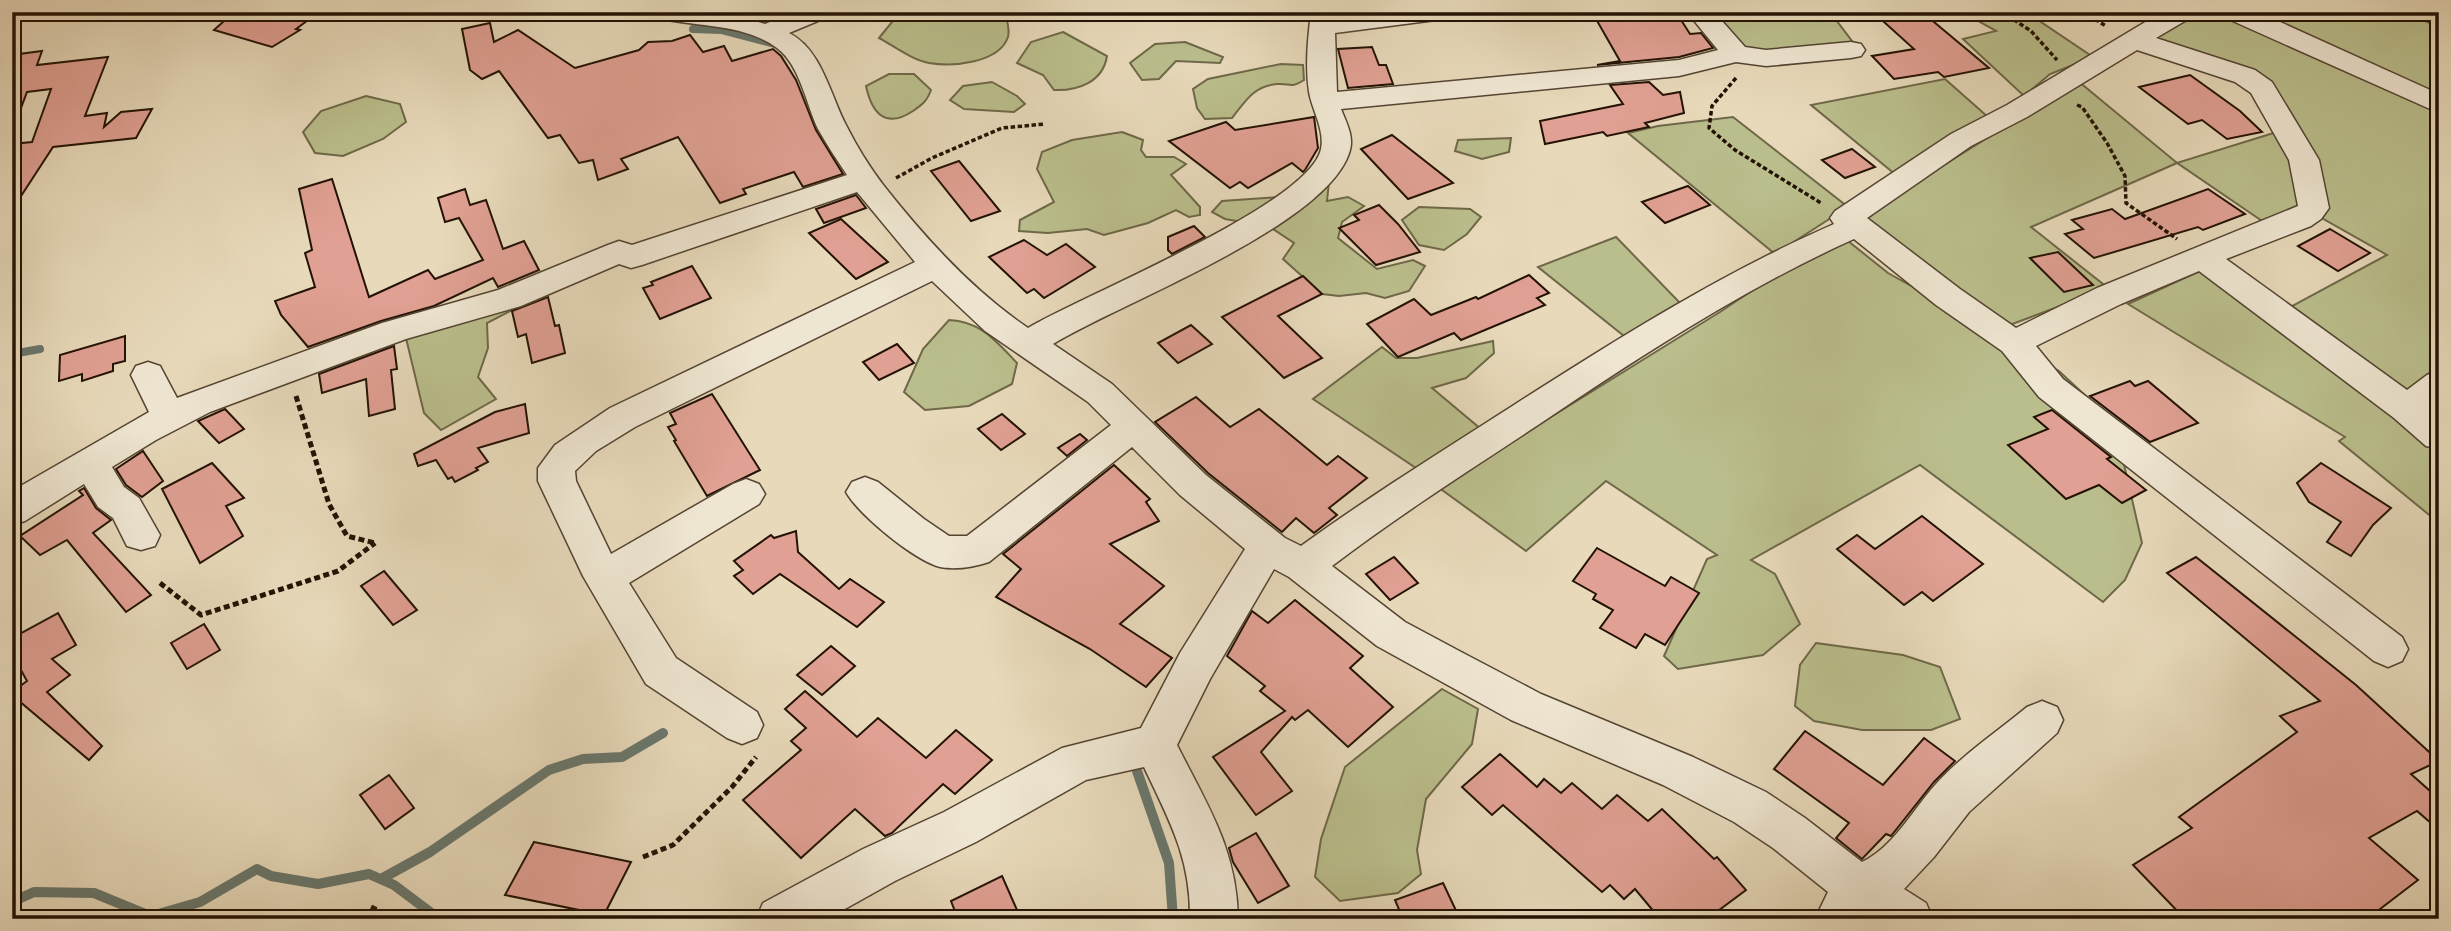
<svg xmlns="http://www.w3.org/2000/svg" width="2451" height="931" font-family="'IM FELL Great Primer',serif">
	<rect width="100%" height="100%" fill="#e7d9ba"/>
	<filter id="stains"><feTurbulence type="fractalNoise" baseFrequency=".00286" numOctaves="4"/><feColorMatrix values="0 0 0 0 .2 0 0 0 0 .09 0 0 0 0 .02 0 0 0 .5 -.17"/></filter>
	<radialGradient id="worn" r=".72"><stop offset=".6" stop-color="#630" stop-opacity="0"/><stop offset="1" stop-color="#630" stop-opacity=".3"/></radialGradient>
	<g fill="#babe8c" stroke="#6e6848" stroke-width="2">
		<path d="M900 12H999L1006 15C1007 22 1010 30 1008 37 999 63 953 67 929 63 912 60 894 46 879 38Z"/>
		<polygon points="1700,12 1830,12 1855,45 1740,57"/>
		<polygon points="1962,12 2026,12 2093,57 2050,74 2024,96 1963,39 1996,31"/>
		<polygon points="2198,12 2223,12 2439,110 2439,364 2403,397 2283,311 2387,255 2320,217 2265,83 2147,40"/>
		<polygon points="2246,12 2404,12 2439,27 2439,100"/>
		<path d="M1063 32 1107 56C1103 82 1078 91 1054 90L1043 75 1017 63 1031 42Z"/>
		<polygon points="1185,42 1223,57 1220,63 1176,61 1159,79 1142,80 1130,63 1155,44"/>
		<path d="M1281 64 1303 65 1304 80C1290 89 1291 83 1277 84 1253 86 1245 102 1232 118L1205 119 1197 108 1193 89 1208 79Z"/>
		<path d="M889 74H914L931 90C927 101 923 104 913 111 886 129 872 114 866 86Z"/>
		<polygon points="1945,79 1988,117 1928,149 1896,175 1811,105"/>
		<polygon points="2078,81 2177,163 2280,131 2307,210 2265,223 2177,163 2031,227 2108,288 1991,332 2059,371 2101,410 2121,451 2142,543 2125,580 2103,602 1920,465 1751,560 1775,574 1800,624 1763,655 1678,669 1664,656 1707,559 1717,555 1606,481 1526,551 1438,487 1720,312 1838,233 1888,273 1931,297 1845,227"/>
		<polygon points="992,82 1017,96 1025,104 1014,112 964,109 950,100 963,86"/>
		<polygon points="366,96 400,104 406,122 383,139 343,156 315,153 303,132 321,111"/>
		<polygon points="1733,117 1848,207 1775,254 1628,133 1658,126"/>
		<polygon points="1122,132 1143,140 1141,150 1146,157 1174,157 1186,164 1171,175 1200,207 1200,215 1189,217 1176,210 1148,223 1104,235 1087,229 1048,233 1019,231 1020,220 1054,202 1037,169 1042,152 1072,140"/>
		<polygon points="1511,138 1509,152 1482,159 1455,151 1458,140"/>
		<polygon points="1329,182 1327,201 1348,197 1364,206 1342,222 1338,238 1377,269 1413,260 1425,266 1409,291 1385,298 1366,293 1339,296 1322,294 1283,259 1294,243 1270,227 1225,219 1212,212 1222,201 1280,197"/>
		<polygon points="1419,207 1470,209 1481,217 1467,234 1444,250 1419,245 1402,220"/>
		<polygon points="1616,237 1683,306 1629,340 1538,267"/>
		<polygon points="2204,269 2439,445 2439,523 2339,441 2345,437 2128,304"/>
		<polygon points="524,304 487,323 488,348 478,377 496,399 441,430 424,413 405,334"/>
		<path d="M949 320C980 321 996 341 1017 363L1012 384 969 406 925 410 904 392 923 349Z"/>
		<polygon points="1493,341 1494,353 1466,378 1432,388 1482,430 1419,470 1313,399 1382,347 1396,358 1417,358"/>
		<polygon points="1816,643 1903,655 1940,667 1960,719 1931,730 1862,730 1814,721 1795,706 1800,665"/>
		<polygon points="1442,689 1478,709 1472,744 1426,799 1417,850 1421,874 1398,893 1340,901 1315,877 1321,839 1345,767"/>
	</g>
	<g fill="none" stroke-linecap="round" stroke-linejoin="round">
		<g stroke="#69776c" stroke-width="8">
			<polyline points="693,29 721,30 775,44"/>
			<polyline points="12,354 40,349"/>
		</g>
		<g stroke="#69776c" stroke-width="10">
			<polyline points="1137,771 1169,863 1173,919"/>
			<polyline points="381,879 430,852 549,770 583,759 622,757 663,733"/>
			<polyline points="12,902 34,892 94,893 150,916"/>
			<polyline points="141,919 200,902 257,869 271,876 318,884 369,874 394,885 430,912"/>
		</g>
	</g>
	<g fill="#e0a093" stroke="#231204" stroke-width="2">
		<polygon points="234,12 319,12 296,29 300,30 272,47 214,30"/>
		<polygon points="1592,12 1676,12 1690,34 1701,33 1713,48 1679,57 1597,65 1620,61"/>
		<polygon points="1873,12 1922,12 1989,68 1944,77 1938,72 1894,79 1872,56 1914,49"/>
		<polygon points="490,23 494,42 518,30 575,68 639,50 648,42 672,41 690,35 703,52 724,46 732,61 773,49 781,56 796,80 816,130 843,174 803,187 794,172 743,189 746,194 720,203 678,137 621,159 628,169 598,180 593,160 579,163 560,135 548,138 499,71 482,79 470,70 462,29"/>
		<polygon points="1372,47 1379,65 1386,65 1393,84 1348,88 1338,49"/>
		<polygon points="42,51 37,65 108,57 85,116 107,113 104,127 121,112 152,109 136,138 53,147 12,210 12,144 32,142 51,89 27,92 15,124 12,124 12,55"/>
		<polygon points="2190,75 2240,111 2262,132 2227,139 2202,120 2188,124 2139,87"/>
		<polygon points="1649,82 1663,95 1680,92 1684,113 1645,123 1649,127 1607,136 1603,132 1545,144 1540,121 1623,104 1610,85"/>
		<polygon points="1314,117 1318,148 1305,170 1303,172 1292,163 1248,188 1240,182 1230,188 1169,141 1226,122 1235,130"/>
		<polygon points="1392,135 1453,183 1408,199 1361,149"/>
		<polygon points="1852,149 1875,167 1845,178 1822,160"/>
		<polygon points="959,161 1000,211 971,221 931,171"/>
		<polygon points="332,179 369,297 428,270 435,279 483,260 459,218 445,222 438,198 465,189 470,205 486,200 503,249 524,241 539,270 498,287 493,278 434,306 381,321 308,347 281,315 275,301 315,287 305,253 312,250 299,189"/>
		<polygon points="1688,186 1710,205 1665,223 1642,202"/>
		<polygon points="2208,189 2245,214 2203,230 2198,227 2094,258 2065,234 2083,229 2072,220 2112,209 2125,219"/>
		<polygon points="856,195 866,208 824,223 816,209"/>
		<polygon points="1379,205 1398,224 1420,252 1376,265 1339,228 1359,220 1354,215"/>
		<polygon points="841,219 888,262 856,279 809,233"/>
		<polygon points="1194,226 1205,237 1172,254 1168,250 1168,237"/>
		<polygon points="2330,229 2370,253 2338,271 2298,246"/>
		<polygon points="1024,240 1047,255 1066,244 1095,267 1044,298 1034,289 1027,293 989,257"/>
		<polygon points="2058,252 2093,285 2064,292 2030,258"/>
		<polygon points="692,266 711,298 660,319 643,288 653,285 651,282"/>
		<polygon points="1529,275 1549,293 1537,298 1545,305 1461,340 1454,333 1398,357 1367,324 1414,299 1431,315 1476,297 1478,299"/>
		<polygon points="1303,276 1322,294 1278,316 1322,358 1284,378 1222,317"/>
		<polygon points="548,297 555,326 559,325 565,353 532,363 526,334 518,337 512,311"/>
		<polygon points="1191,325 1212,344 1178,363 1158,343"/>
		<polygon points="125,336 125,361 113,364 113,371 82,381 82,374 59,381 60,355"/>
		<polygon points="897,344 914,363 879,380 863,362"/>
		<polygon points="394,346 397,369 391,370 395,409 369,416 366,379 322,393 319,374"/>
		<polygon points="2130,381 2135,386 2148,381 2198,423 2150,442 2090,396"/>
		<polygon points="712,394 760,470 707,496 674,441 676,440 668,427 676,424 670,413"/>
		<polygon points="1196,397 1230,427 1259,409 1327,465 1338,456 1367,478 1329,508 1337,515 1314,533 1296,518 1282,532 1208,473 1155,422"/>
		<polygon points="525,404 529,433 478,448 488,462 476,468 478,470 455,482 452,477 448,479 436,460 418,466 414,454 495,412"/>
		<polygon points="225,409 244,429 219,443 198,421"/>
		<polygon points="2052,410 2111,457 2107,459 2146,490 2122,503 2099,485 2066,499 2008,445 2048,429 2034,417"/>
		<polygon points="1002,414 1025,434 1001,450 978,429"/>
		<polygon points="1080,434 1087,440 1067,456 1058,448"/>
		<polygon points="143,451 163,481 142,497 126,485 116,469"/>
		<polygon points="212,463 244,498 226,506 243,536 200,563 162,489"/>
		<polygon points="2321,463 2391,508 2373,525 2351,556 2327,542 2341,522 2309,502 2297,483"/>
		<polygon points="1114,465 1150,499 1146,502 1159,521 1110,544 1164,586 1120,624 1172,658 1146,687 1090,649 996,597 1021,569 1003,554"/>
		<polygon points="84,488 96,508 111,520 93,533 151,595 126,612 67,540 40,555 20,536 83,495 79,491"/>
		<polygon points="1922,516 1983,564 1933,601 1922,592 1904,605 1837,549 1857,535 1875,549"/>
		<polygon points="796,531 798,552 839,589 850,579 884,602 857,627 780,574 753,594 734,576 743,570 734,561 771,535 774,538"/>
		<polygon points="1597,548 1665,586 1671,577 1699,593 1665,645 1645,634 1636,648 1600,628 1613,610 1593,599 1596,594 1573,581"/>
		<polygon points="1394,557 1418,583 1390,600 1366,574"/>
		<polygon points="2196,557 2356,685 2439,761 2411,774 2439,799 2439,830 2417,811 2369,838 2418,880 2367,919 2185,919 2133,865 2192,828 2179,817 2297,732 2280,716 2320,701 2167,573"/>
		<polygon points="384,571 417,610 393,625 361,586"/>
		<polygon points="1295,600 1363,656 1350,668 1393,707 1348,747 1308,710 1295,720 1292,717 1261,752 1292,791 1256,815 1213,757 1285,711 1260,691 1265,686 1227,656 1252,611 1268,623"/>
		<polygon points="58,613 76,645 52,659 70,675 47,692 102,746 89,760 12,695 12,692 27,681 12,654 12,638"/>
		<polygon points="204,624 220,650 187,669 171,643"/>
		<polygon points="831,646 855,666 822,695 797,675"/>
		<polygon points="805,691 857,737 878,718 926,758 956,730 992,760 955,794 943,784 892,833 885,836 855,809 801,858 743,800 801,750 791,741 806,728 785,709"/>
		<polygon points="1805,731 1883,785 1924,738 1955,761 1934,782 1891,836 1886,834 1862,859 1836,838 1849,823 1774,769"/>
		<polygon points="1500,754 1537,787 1544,779 1561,793 1572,783 1602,809 1617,795 1648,821 1662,809 1714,859 1717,857 1746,890 1707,919 1660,919 1635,889 1624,899 1610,885 1602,892 1503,805 1492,815 1462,787"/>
		<polygon points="389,775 414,808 385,829 360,795"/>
		<polygon points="1256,833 1289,886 1258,903 1233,862 1229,848"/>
		<polygon points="534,842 631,862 604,915 505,895"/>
		<polygon points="1002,876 1021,919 958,919 951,901"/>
		<polygon points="1443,883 1460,919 1403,919 1395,900"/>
	</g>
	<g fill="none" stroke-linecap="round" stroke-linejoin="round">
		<g stroke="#544432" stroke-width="3">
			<g id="minor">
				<path d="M654 12H726L765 24 794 12H829L825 18 789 33C822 49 831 98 847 127 857 147 871 169 884 186 925 238 973 291 1028 328 1083 295 1309 205 1321 149 1325 130 1312 110 1309 92 1305 65 1308 38 1311 12H1337V17L1374 12H1449L1445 18 1436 20 1335 33 1337 92 1679 60 1718 50 1687 12H1714L1745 47 1766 50 1851 42 1861 44 1865 50 1861 56 1851 58 1766 66 1736 62 1679 76 1341 109C1346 122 1354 136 1350 150 1330 225 1120 303 1053 344L1112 384 1206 475 1285 538 1301 546C1370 496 1442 451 1514 405 1617 339 1722 273 1834 224L1830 218 1835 211 1951 134 2007 105 2162 12H2194L2190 18 2156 38 2255 70 2272 82 2319 160 2329 208 2321 219 2311 226 2226 259 2407 390 2427 375 2439 371V403L2431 409 2439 416V449L2426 446 2394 418 2199 271 2121 304 2036 346 2063 379 2402 637 2408 649 2402 661 2388 667 2374 661 2039 397 2002 351 1936 305 1854 239C1743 289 1639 357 1538 425 1468 471 1398 516 1332 566L1405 622 1463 653 1541 694 1693 757 1766 792 1805 818 1862 862C1894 847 1913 809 1936 784 1962 755 1997 732 2027 707L2042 701 2057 707 2063 720 2057 733 1969 812 1934 857 1904 889 1926 903 1933 919H1815L1828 892 1773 848 1734 822 1663 785 1511 720 1377 646 1289 577 1274 569 1210 679 1177 745C1207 805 1237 849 1238 919H1190C1191 858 1169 820 1144 767L1086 780 976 842 895 881 827 919H756L763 903 863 849 944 812 1062 748 1141 728 1180 653 1245 549 1180 495 1132 447 989 562C974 567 955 570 940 567 914 560 859 515 846 492L852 482 865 477 878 482 924 519 949 536H967L1111 425 1088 402 985 331 932 281 635 427 596 451 575 471 576 481 611 554 733 484 746 479 759 484 765 494 759 504 629 583 676 658 757 712 763 725 757 738 742 744 727 738 646 684 583 576 538 481V468L555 445 610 408 915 262 857 192 642 265 631 268 619 264 521 306 406 339 210 412 156 440 112 467 124 487 139 498 160 535 155 546 141 550 127 546 113 518 98 507 84 484 25 521 12 525V491L149 412 131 375 136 366 148 362 160 366 177 398 382 323 498 290 608 245 619 241 632 245 847 175C837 160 827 145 818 129 806 104 800 65 777 48 743 23 696 27 658 18ZM2137 50 2235 82 2251 93 2289 160 2298 206 2097 288 2016 328 1960 289 1867 218 1971 146 2027 117Z"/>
				<polygon points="2222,12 2258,12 2439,94 2439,113 2226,18"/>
			</g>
		</g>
		<g stroke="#231204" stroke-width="3.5" stroke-dasharray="4.5 2.5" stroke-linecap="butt">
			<polyline points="2002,12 2031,31 2057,60"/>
			<polyline points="2083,12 2106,26"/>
			<polyline points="2415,12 2439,22"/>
			<polyline points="1736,78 1712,106 1709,128 1735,150 1821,203"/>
			<polyline points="2077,105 2082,107 2107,143 2125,176 2126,203 2177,239"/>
			<polyline points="896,178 932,158 1002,128 1045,124"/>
		</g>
		<g stroke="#231204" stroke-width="5" stroke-dasharray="6 3.5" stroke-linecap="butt">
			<polyline points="296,396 329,504 347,536 375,543"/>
			<polyline points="160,583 201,615 338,571 375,543"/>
			<polyline points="643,857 673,845 732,787 756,757"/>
			<polyline points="371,907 397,919"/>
			<polyline points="491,919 500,916"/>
		</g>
		<use href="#minor" fill="#efe6d2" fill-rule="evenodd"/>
	</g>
	<rect width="2451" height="931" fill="none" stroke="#e7d9ba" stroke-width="42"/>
	<rect x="14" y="14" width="2423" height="903" fill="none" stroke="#231204" stroke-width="3.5"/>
	<rect x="21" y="21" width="2409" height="889" fill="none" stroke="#231204" stroke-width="2"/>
	<rect width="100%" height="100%" filter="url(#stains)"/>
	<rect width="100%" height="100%" fill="url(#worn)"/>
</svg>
